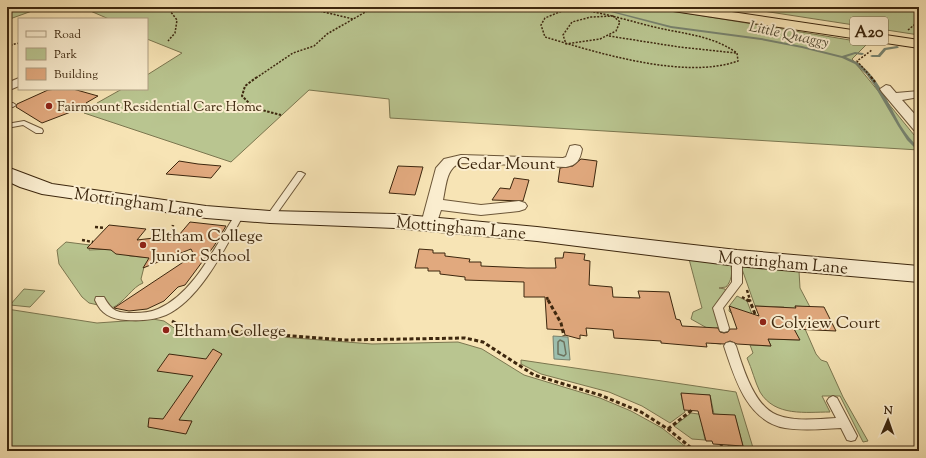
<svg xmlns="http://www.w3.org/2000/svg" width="926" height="458" font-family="'Sorts Mill Goudy',serif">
	<rect width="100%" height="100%" fill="#f7e4b5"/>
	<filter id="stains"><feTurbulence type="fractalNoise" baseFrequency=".005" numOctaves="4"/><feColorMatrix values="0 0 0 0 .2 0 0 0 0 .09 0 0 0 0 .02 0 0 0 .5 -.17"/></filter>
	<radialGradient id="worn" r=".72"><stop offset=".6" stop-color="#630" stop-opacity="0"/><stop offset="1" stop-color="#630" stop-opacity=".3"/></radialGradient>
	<g fill="#b9c590" stroke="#7b764f">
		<polygon points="7,7 43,7 7,20"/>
		<polygon points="81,7 649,7 868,43 852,59 919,141 919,150 390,118 389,99 309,90 231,162 84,113 95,107 97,103 122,89 147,89 147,75 182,53 147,39 147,19 109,19"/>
		<polygon points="737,7 919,7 919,35"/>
		<path d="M66 242 90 245 89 250 112 249 130 256 153 258 144 267 141 279 143 283C132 287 125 302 112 308L89 303 82 297 59 264 57 250Z"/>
		<path d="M689 259 731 265C732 274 732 280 726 287L719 288 725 289 726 292 714 307 720 328H716L721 344 711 343 707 328 691 319 693 312 702 308Z"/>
		<path d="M744 266 799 271 800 288 810 307 795 306 816 354 821 360 827 362 843 397 868 441 863 442 840 396H822L830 412C806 412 775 417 760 392 755 382 752 369 747 358L753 353 750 345 771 346 768 339 799 340 784 307 755 306 742 269Z"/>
		<polygon points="24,289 45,291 30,307 10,305"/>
		<polygon points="737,296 747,301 752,314 731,313 729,311 730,305"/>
		<polygon points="7,309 97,323 153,319 164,321 183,334 269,336 372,344 458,342 482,349 524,375 600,398 631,411 662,428 691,451 7,451"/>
		<polygon points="521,360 736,392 754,451 730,451 728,445 743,446 735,416 714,414 710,395 681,394 685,412 670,423 642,406 609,392 541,374 521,364"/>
		<polygon points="691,413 706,415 701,420 705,440 692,439 674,426"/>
	</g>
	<polygon fill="#9dbfae" stroke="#77826e" points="553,336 568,337 570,360 554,359"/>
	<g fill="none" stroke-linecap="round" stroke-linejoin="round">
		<polygon stroke="#6d735e" stroke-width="1.5" points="560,340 564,342 566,354 564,356 558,354 558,342"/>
		<g fill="#77826e" fill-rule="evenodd">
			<path d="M592 7H596L671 26 761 38 802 46 842 56 855 52 863 53 864 54 862 55 855 54 846 57C849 59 853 60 857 62 878 76 889 105 901 126 906 134 912 141 919 148V150H917L907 140 898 126 874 85 866 74 855 64 842 58 802 48 761 40 671 28Z"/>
			<polygon points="918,31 919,31 919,34 918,34 916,33"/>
			<polygon points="897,46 899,47 898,48 886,50 880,57 872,57 870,56 872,55 878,55 884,48"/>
		</g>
	</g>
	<g fill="#e1a97e" stroke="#3d270e">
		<polygon points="57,89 73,89 98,96 86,103 89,105 42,123 16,107 17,104 48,90"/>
		<polygon points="581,159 597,161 593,187 558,182 560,168 573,166"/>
		<polygon points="179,161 198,164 221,166 211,178 166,174"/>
		<polygon points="398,166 423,167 415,195 389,193"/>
		<polygon points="514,178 529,180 523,201 492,200 500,188 510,189"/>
		<polygon points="190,222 226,226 214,246 185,285 178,287 164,301 147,309 129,311 114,308 194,255 191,249 143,268 149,258 116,254 111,250 87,248 109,225 146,229 137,240 179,235"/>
		<polygon points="419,249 433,250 433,253 445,253 445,256 470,259 469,262 481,262 481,266 527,268 556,268 555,258 563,258 564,252 585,254 584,260 590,261 589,285 612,287 613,297 640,298 638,291 669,292 676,319 680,320 682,326 718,328 720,332 724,333 728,332 730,329 737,329 729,306 759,316 755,306 796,308 795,306 824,307 836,331 794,329 800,340 768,339 771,346 737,344 730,341 724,344 706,343 707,347 661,343 661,341 614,338 613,330 586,328 587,336 580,335 580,339 565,335 564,330 547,329 545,297 524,297 524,282 465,280 465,277 440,274 440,271 428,271 428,268 415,268"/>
		<polygon points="213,349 222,354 179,420 192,421 186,434 148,427 149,418 163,419 193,376 157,371 169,354 206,359"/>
		<polygon points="681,393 710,395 713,414 735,415 743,446 713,444 712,441 706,441 698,411 684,410"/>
	</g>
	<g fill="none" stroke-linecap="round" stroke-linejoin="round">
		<g stroke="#6c5638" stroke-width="2">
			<g id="lane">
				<polygon points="7,103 13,103 16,105 13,107 7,107"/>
				<polygon points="24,121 42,129 43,131 42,133 36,133 23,125 7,128 7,124"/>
				<polygon points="298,172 301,172 305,174 273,219 267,219 266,217"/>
				<path d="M240 211 244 214C226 246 201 299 166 315 154 320 139 321 126 320 111 319 101 314 95 300L96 297H104C112 312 118 313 134 313 142 313 151 312 158 309 195 293 216 244 237 212Z"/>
				<polygon points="737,255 742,258 742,283 723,308 729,328 728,331 724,332 720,331 719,328 713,308 732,282 732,258"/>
				<path d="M730 342 734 343 736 346C743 368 754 406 777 415 795 422 817 419 836 418L827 401 829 398 833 396 837 398 857 436 855 440 851 441 847 440 841 428C822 429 803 431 785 428 747 421 735 379 724 346L726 343Z"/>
			</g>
		</g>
		<g stroke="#6c5638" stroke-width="2">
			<g id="street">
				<polygon points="19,78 19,86 7,91 7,83"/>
				<polygon points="886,85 890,86 896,93 919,91 919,97 902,100 919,119 919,131 914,130 882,92 880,89"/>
				<path d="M575 145 580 146 582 149C580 160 577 165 566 167L461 163C446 167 446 187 443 200L481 205 519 201 525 203 527 206 525 209 519 211 481 215 441 210 435 228 429 229 423 228 421 224 436 168 444 159 461 155 563 158 566 157 570 146Z"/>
			</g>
		</g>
		<g stroke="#3d270e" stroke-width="2">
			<polygon id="secondary" points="7,167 52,184 206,206 270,211 395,214 537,227 737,250 919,266 919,282 737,266 537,241 395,228 270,223 206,218 42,194 20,187 7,181"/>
		</g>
		<g stroke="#3d270e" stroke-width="2">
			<polygon id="highway" points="667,7 698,7 919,40 919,48 673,11"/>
		</g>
		<g stroke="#3d270e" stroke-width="1.5" stroke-dasharray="2 1.5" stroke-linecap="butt">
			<polyline points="167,7 177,20 175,33 168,41"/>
			<polyline points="303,7 353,19"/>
			<path d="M569 8C597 11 623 19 650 26 681 34 710 34 737 53L738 61C685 80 598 53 545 37L541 25 545 18Z"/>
			<polyline points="7,11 20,7"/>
			<polygon points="613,16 620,22 616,31 600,39 566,44 563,35 572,22 591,17"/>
			<polyline points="908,30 919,21"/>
			<polyline points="609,36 679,47 736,53"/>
			<polyline points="7,46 19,43"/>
			<polyline points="256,78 293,53 314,46 327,34 374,7"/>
			<polyline points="872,78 857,61 872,50"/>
		</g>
		<g stroke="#3d270e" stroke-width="2" stroke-dasharray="2.5 1.5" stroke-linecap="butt">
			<polyline points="257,77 245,86 242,96 254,108 281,115"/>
			<polyline points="871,77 876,83"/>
		</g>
		<g stroke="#3d270e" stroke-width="2.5" stroke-dasharray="3 2" stroke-linecap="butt">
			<polyline points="95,227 105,228"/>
			<polyline points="171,236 173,225"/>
			<polyline points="82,240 93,242"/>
			<polyline points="747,290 750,300"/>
			<polyline points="547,297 548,301"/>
			<polyline points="742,297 749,301"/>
		</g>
		<g stroke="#3d270e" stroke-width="3" stroke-dasharray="4 2.5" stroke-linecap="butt">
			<polyline points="548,300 561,323 564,336"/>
			<polyline points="747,300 750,301 755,314"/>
			<polyline points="172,321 189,331 241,332 344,340 465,338 483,342 534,375 600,395 641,412 668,429 695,451"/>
			<polyline points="668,429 692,410"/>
			<polyline points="721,445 723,451"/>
		</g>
		<use href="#lane" fill="#faedcf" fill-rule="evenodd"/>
		<use href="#street" fill="#faedcf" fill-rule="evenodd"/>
		<use href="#secondary" fill="#faedcf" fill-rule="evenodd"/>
		<use href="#highway" fill="#f7e4b5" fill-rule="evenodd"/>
	</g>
	<g fill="#8f2418" stroke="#faedcf" stroke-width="1.5">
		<circle cx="49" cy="106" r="4"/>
		<circle cx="143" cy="245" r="4"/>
		<circle cx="763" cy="322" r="4"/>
		<circle cx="166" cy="330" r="4"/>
	</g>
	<g text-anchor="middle" stroke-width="4" stroke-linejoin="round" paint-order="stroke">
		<g font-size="14" fill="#3d270e" stroke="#faedcf" text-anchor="start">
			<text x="57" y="111">Fairmount Residential Care Home</text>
		</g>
		<g font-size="15" font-style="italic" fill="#554d36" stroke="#faedcf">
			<text transform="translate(789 34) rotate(12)" y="5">Little Quaggy</text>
		</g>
		<rect fill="#faedcf" stroke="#766248" stroke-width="1" x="850" y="17" width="38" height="28" rx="3"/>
		<g font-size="16" font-weight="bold" fill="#3d270e">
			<text x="869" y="37">A20</text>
		</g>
		<g font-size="17" fill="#3d270e" stroke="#faedcf">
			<text x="506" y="169">Cedar Mount</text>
			<text transform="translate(139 202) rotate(8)" y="6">Mottingham Lane</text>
			<text transform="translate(461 227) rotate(5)" y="6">Mottingham Lane</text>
			<text transform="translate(783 262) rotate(5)" y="6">Mottingham Lane</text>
		</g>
		<g font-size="17" fill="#3d270e" stroke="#faedcf" text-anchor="start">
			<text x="151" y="241">Eltham College<tspan x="151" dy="20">Junior School</tspan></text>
			<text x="771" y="328">Colview Court</text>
			<text x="174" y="336">Eltham College</text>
		</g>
	</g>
	<rect width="926" height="458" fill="none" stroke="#f7e4b5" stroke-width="24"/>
	<rect x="8" y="8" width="910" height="442" fill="none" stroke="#3d270e" stroke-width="2"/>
	<rect x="12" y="12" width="902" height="434" fill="none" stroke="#3d270e"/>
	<rect x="18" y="18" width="130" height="72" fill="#faedcf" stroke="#ae9e82"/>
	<rect x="26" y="31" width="20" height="6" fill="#faedcf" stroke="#ae9e82"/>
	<text x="54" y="38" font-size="12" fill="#3d270e">Road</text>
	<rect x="26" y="48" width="20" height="12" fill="#b9c590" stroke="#ae9e82"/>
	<text x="54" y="58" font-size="12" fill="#3d270e">Park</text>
	<rect x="26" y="68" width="20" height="12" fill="#e1a97e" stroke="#ae9e82"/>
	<text x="54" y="78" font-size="12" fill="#3d270e">Building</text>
	<g transform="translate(888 420) rotate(2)" stroke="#faedcf" stroke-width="3" paint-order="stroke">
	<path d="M0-3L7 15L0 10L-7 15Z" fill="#3d270e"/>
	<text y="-6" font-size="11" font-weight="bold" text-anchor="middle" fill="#3d270e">N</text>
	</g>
	<rect width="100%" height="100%" filter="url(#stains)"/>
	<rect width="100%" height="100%" fill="url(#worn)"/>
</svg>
